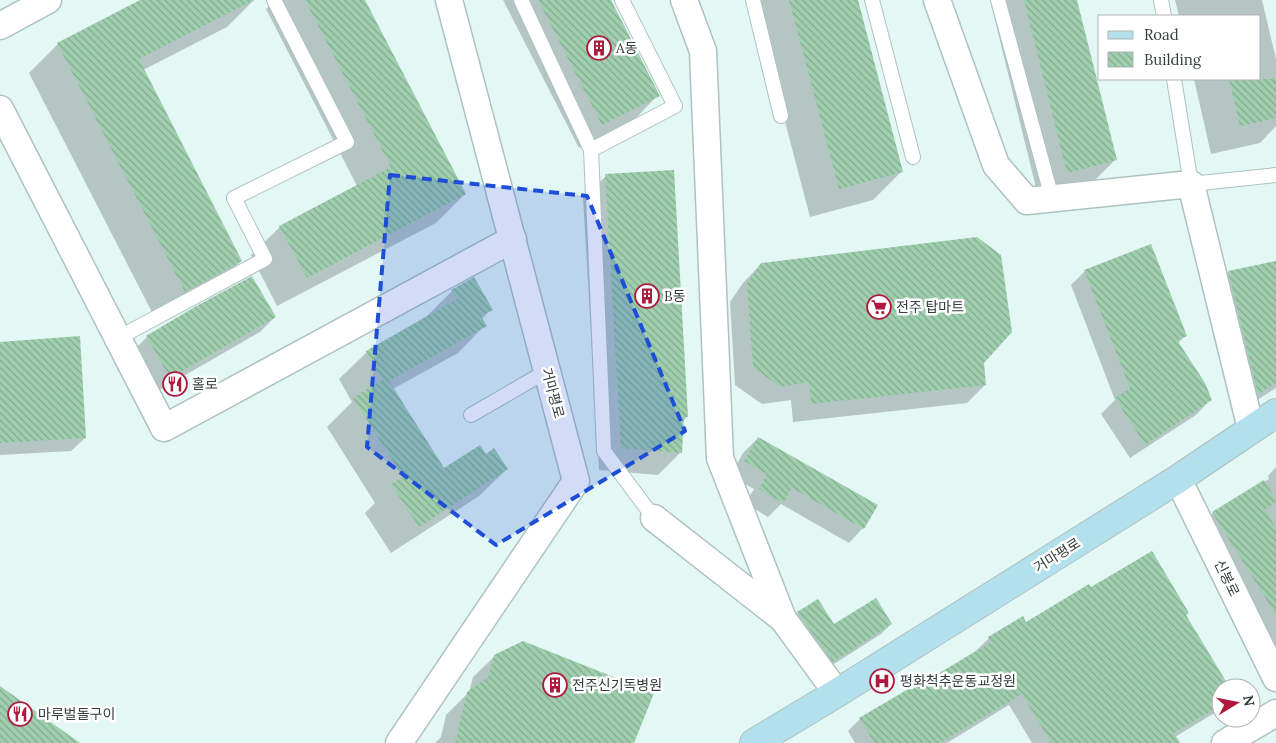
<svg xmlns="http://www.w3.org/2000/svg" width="1276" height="743" font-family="Lora,'Noto Sans KR',serif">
	<defs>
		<pattern id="building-back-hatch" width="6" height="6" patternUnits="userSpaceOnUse" patternTransform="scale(1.25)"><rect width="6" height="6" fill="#9fcfae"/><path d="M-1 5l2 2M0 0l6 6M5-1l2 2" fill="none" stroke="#82a98f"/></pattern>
	</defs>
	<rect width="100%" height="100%" fill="#e3f7f5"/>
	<g fill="#0003">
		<polygon points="143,0 254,0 227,27 143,70 241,261 212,290 156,320 29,73 58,44"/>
		<polygon points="275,0 364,0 465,194 436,223 277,306 251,255 280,227 357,186 266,9"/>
		<polygon points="503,0 610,0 658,95 635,119 579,148"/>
		<polygon points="753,0 857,0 902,171 873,200 810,217"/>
		<polygon points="990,0 1076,0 1116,159 1088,187 1039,200"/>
		<polygon points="1175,0 1262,0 1276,59 1276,126 1260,143 1211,154 1194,79 1260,79 1260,16 1179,16"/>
		<polygon points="606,176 687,417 683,421 681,452 658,475 599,470 583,198"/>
		<polygon points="1276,263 1276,388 1240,411 1210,290 1228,272"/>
		<polygon points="761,264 982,363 985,385 967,403 793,422 791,400 762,404 735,385 730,302 743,283"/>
		<polygon points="1085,271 1185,336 1178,343 1210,400 1196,415 1130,458 1101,414 1115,400 1071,285"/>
		<polygon points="452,291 491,309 482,319 485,325 458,353 393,389 444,470 485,455 507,469 479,496 391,553 365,513 375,503 327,427 352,402 339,379 367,352 425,318"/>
		<polygon points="275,317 260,332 156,392 132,352 147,337"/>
		<polygon points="0,343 85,438 71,451 0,455"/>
		<polygon points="758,438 863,528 849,543 781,504 768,517 745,503 754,489 730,476 743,453"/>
		<polygon points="1276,467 1276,646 1241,586 1201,525 1213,513 1269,479 1268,476"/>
		<polygon points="1091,589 1185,615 1228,688 1221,688 1221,709 1175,737 1171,743 1032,743 1009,705 947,743 855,743 848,731 860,719 911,692 978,652 977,650 989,638 1026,623"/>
		<polygon points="798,613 834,626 891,624 881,634 823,671 788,622"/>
		<polygon points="495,656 633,743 435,743 441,737 446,715 469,692 473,677"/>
	</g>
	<g fill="url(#building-back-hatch)">
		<polygon points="140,0 254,0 139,59 242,261 185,292 57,43"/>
		<polygon points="305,0 365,0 466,194 307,278 279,226 391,167"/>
		<polygon points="538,0 611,0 660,96 602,125"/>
		<polygon points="789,0 858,0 903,172 839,189"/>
		<polygon points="1024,0 1077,0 1117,160 1067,173"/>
		<polygon points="1229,79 1276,79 1276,118 1240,126"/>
		<polygon points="674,170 688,417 684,417 682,453 621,448 605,174"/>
		<polygon points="977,237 1001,255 1012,332 984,363 986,385 811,404 809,382 780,387 753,367 747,283 761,263"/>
		<polygon points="1151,244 1187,336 1177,340 1205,383 1212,400 1145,445 1115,398 1130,388 1084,270"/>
		<polygon points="1276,261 1276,383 1258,394 1228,271"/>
		<polygon points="252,276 276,317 170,378 146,336 193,308"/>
		<polygon points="474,277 493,310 481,316 487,326 389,381 444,468 480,445 486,454 494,448 508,469 419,527 391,484 403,477 353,398 382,380 366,351 457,299 451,290"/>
		<polygon points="80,336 86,438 0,443 0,342"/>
		<polygon points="758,437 878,505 864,529 792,488 783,503 759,489 767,474 744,461"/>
		<polygon points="1264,480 1276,499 1276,502 1265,509 1276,528 1276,615 1212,512"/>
		<polygon points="1152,551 1189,613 1186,615 1230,688 1221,688 1221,705 1174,733 1180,743 1051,743 1022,694 940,743 875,743 859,718 910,688 911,690 991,642 988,637 1023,616 1026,622 1089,584 1091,587"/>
		<polygon points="876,598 892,624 833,662 797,612 818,599 834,624"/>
		<polygon points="523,641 654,693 634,743 455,743 467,692 488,677 494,655"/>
		<polygon points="0,686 80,743 0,743"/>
	</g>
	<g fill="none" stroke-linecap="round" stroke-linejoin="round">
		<g stroke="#afc2c0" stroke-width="16">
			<g id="lane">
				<polyline points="521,0 591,150 604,451 654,518"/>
				<polyline points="753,0 781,116"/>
				<polyline points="872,0 913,157"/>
				<polyline points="998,0 1052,198"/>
				<polyline points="1161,0 1164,16"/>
				<polyline points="1174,79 1191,184 1276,175"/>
				<polyline points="591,150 675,106 622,0"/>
				<polyline points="118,338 265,259 234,198 347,142 274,0"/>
				<polyline points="471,415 547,371"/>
			</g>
		</g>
		<g stroke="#afc2c0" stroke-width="29">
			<g id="street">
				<polyline points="684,0 703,51 720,458 783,619 837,693"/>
				<polyline points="937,0 996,165 1027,201 1191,184 1251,429"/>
				<polyline points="0,26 48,0"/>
				<polyline points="0,109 164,428 513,239"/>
				<polyline points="1178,479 1276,678"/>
				<polyline points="654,518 783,619"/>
				<polyline points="399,743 576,481 449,0"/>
				<polyline points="1225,743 1276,713"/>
			</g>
		</g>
		<g stroke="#afc2c0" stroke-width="30">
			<polyline id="secondary" points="754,743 837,693 1178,479 1276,413"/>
		</g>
		<use href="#lane" stroke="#fff" stroke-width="14"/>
		<use href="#street" stroke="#fff" stroke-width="26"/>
		<use href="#secondary" stroke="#b2e0ec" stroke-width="28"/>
	</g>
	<path fill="#1d4ed8" fill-opacity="0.2" stroke="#1d4ed8" stroke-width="4" stroke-dasharray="10 6" stroke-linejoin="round" d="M390 175 587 196 685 431 496 545 367 447Z"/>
	<defs>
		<g id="building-ring" transform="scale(1.25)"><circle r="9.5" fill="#fff" stroke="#ae193d" stroke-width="1.5"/><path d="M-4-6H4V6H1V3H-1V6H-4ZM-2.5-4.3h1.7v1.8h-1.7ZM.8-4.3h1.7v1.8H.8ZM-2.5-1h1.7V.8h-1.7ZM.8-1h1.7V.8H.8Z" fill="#ae193d"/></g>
		<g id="supermarket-ring" transform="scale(1.25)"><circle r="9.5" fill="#fff" stroke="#ae193d" stroke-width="1.5"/><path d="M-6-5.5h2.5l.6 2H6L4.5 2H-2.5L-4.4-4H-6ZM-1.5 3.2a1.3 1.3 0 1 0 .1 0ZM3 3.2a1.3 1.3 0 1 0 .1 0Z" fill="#ae193d"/></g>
		<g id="restaurant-ring" transform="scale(1.25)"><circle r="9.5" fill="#fff" stroke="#ae193d" stroke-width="1.5"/><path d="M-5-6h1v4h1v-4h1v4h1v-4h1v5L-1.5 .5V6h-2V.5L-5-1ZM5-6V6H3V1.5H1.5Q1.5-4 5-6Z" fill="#ae193d"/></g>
		<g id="hospital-ring" transform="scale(1.25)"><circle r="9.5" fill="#fff" stroke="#ae193d" stroke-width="1.5"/><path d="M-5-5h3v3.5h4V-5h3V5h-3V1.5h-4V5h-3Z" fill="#ae193d"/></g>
	</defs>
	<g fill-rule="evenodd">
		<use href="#building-ring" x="599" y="48"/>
		<use href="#building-ring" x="647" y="296"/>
		<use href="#supermarket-ring" x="879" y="307"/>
		<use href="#restaurant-ring" x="175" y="384"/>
		<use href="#hospital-ring" x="882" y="681"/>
		<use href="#building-ring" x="555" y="685"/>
		<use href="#restaurant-ring" x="20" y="714"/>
	</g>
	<g text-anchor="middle" stroke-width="5" stroke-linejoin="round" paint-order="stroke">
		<g font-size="14" fill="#363e3d" stroke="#fff" text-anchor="start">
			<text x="616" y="53">A동</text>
			<text x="664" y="301">B동</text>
			<text x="896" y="312">전주 탑마트</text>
			<text x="192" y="389">홀로</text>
			<text x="900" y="686">평화척추운동교정원</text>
			<text x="572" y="690">전주신기독병원</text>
			<text x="38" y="719">마루벌돌구이</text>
		</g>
		<g font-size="14" fill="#363e3d" stroke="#fff">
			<text transform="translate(553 393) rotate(75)" y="5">거마평로</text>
			<text transform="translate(1057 555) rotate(-32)" y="5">거마평로</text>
			<text transform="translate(1227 578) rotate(64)" y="5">신봉로</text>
		</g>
	</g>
	<rect x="1098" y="15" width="162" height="65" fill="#ffffff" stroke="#afb2b1"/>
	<rect x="1108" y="31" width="25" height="8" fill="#b2e0ec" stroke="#afb2b1"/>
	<text x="1144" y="40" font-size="15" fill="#363e3d">Road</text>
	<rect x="1108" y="52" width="25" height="15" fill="url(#building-back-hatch)" stroke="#afb2b1"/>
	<text x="1144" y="65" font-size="15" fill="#363e3d">Building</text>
	<g transform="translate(1236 703) rotate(80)"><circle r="24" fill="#ffffff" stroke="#afb2b1"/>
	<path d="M0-4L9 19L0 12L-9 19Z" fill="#ae193d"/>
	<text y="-8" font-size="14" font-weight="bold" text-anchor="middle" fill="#363e3d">N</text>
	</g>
</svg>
